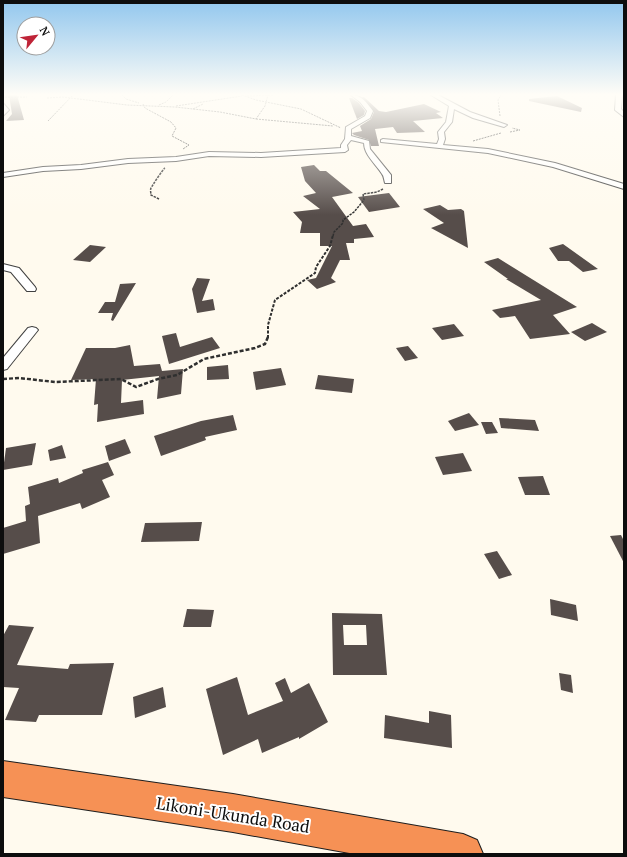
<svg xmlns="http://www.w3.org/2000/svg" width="627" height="857" font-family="'PT Serif',serif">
	<rect width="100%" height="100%" fill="#fffaee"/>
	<g fill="#564d4a" fill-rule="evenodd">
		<polygon points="9,95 17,95 24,120 6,121 12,114"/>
		<polygon points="557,96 582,108 581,112 529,101 529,99"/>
		<polygon points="362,97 364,97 379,111 386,112 424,104 441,112 436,113 443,118 413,121 425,132 397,133 393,127 375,129 379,146 371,146 369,140 354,135 352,133 362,131 360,126 371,119 374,112"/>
		<polygon points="349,98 352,98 359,103 365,111 364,115 357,119"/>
		<polygon points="314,165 320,171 326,171 353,193 332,197 353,226 366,224 374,237 354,239 354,243 346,243 350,260 340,260 331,278 336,282 317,289 307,280 316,278 332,246 320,246 320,233 300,233 302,222 293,212 320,209 303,196 316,193 305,181 301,167"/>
		<polygon points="389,193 400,207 369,212 358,197"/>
		<polygon points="440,205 448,210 461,209 464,211 468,248 431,228 444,223 423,209"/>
		<polygon points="563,244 598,269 583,272 569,261 558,261 549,248"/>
		<polygon points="90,245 106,247 90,262 73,260"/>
		<polygon points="498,258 577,307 553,315 570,334 530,339 515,316 500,318 492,310 541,300 506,279 508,279 484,262"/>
		<polygon points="197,278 210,279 202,301 213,299 215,310 197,313 192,289"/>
		<polygon points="136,283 113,321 111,320 113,313 98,313 105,302 115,302 120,284"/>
		<polygon points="592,323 607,332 585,341 571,332"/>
		<polygon points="454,324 464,336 442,340 432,328"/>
		<polygon points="176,333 180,347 212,337 220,348 169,364 162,336"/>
		<polygon points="130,345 134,366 160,364 162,371 183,369 181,394 157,399 159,376 122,380 121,403 143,400 144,414 97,422 98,404 94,405 96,379 71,380 86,348 115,348"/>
		<polygon points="408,346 418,358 405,361 396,348"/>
		<polygon points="228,365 229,379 207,380 207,367"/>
		<polygon points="281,368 286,385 256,390 253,372"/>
		<polygon points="318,375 354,379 352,393 315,389"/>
		<polygon points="469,413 479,425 455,431 448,421"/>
		<polygon points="233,415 237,430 205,437 206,440 161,456 154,436 201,421"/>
		<polygon points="499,418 535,420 539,431 501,428"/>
		<polygon points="481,422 492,422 498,433 486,434"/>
		<polygon points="125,439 131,453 109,461 105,446"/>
		<polygon points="36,443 32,465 3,470 6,448"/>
		<polygon points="62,445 66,458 50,461 48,450"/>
		<polygon points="463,453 472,471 443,475 435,457"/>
		<polygon points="108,462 114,475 102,480 110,497 82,509 80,503 38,516 40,543 3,554 3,528 26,521 25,506 30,504 28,487 58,478 59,483 83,473 82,470"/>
		<polygon points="543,476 550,495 525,495 518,477"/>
		<polygon points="202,522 199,541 141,542 145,523"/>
		<polygon points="621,535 624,541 624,563 610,536"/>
		<polygon points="497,551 512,575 499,579 484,554"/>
		<polygon points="550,599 576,605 578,621 551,615"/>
		<polygon points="187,609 214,610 211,627 183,627"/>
		<path d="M332 613 382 614 387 675H333ZM343 625H366L367 645H344Z"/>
		<polygon points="9,625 34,627 17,665 68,669 70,664 114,663 102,715 39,715 36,722 5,720 19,688 3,687 3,636"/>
		<polygon points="559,673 571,675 573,693 561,690"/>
		<polygon points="237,677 248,715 283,701 275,683 285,678 291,693 309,683 328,722 299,739 299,737 262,753 258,739 223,755 206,689"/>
		<polygon points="163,687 166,707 135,718 133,697"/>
		<polygon points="429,711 451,715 452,748 384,738 385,715 429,723"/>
	</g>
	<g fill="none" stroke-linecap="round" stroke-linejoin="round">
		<g stroke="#404040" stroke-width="2">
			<g id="street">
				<path d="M351 95C362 95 367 103 373 111L370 118 351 129V136L369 141 370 149 391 175V183H385C384 180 384 176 382 174 376 164 364 155 364 143L351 140 347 145 348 150 345 152 261 157 209 156 176 161 128 163 81 169 43 171 3 177V173L43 167 81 165 128 159 176 157 209 152 261 153 341 148V145L345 139 346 127 365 116 367 111 360 102Z"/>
				<polygon points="431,95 438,95 470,112 507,125 504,127 473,118 454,109 452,122 444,132 445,139 443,145 488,149 555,163 624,184 624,189 553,167 488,153 381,142 381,140 383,139 437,144 439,139 438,132 446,122 449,106"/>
				<polygon points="616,95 622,95 621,109 624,112 624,117 615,110"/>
				<polygon points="3,103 9,110 3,116"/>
				<polygon points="3,264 19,268 35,287 36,289 35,291 27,291 11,272 3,270"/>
				<polygon points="32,327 36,328 38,330 7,369 3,370 3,358 28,328"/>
			</g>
		</g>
		<g stroke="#1e1e1e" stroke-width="2">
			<polygon id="highway" points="3,761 233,794 463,834 477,840 483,854 355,854 233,832 3,797"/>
		</g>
		<g stroke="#2f2f2f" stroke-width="1" stroke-dasharray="2 1" stroke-linecap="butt">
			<polyline points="122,95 126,99 139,103"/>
			<polyline points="242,95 256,100 301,109 341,128"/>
			<polyline points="247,96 273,95"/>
			<polyline points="5,97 27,97"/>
			<polyline points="47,98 63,97 127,105 175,107 220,112 256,119 265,106 268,95"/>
			<polyline points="143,104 145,108 171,122 176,128 172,136 189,145 183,149"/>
			<polyline points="159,105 166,102 173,95"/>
			<polyline points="176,106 242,96"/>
			<polyline points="193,109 203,104"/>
			<polyline points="500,116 498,100 501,95"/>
			<polyline points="256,119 333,126"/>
			<polyline points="48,121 73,95"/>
			<polyline points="510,132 520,130 512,128"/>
			<polyline points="473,141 501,133"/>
		</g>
		<g stroke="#2f2f2f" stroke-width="1.5" stroke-dasharray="2.5 1" stroke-linecap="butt">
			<path d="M159 199 151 195C151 193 150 190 151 188 152 186 163 169 165 168"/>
			<polyline points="333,236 334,232 343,223 343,220 354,212 364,200 363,194 377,192 383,189"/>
		</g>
		<polyline stroke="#2f2f2f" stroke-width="2" stroke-dasharray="3 1.5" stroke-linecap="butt" points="268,338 268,325 275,300 315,273 316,267 330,246 333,235"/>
		<polyline stroke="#2f2f2f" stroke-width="2.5" stroke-dasharray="4 2" stroke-linecap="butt" points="3,379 19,378 55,382 121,379 136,387 158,379 177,375 204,359 255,348 265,344 268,337"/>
		<use href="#street" fill="#fff" fill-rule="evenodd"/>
		<use href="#highway" fill="#f69155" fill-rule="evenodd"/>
	</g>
	<linearGradient id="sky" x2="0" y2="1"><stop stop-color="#92c7ee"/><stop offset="0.44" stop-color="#fffdf7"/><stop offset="1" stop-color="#fffdf7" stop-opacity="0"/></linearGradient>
	<rect width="627" height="215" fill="url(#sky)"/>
	<g text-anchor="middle" stroke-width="4" stroke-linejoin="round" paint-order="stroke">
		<g font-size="17" fill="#0d0d0d" stroke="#fff">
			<text transform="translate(233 815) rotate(9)" y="6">Likoni-Ukunda Road</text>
		</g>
	</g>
	<rect width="627" height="857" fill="none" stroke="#0d0d0d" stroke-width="8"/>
	<g transform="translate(36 36) rotate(61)"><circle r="19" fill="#ffffff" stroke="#9e9e9e"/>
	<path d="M0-3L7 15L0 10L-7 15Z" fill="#bf2438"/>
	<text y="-6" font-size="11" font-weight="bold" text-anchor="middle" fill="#0d0d0d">N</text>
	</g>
</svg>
